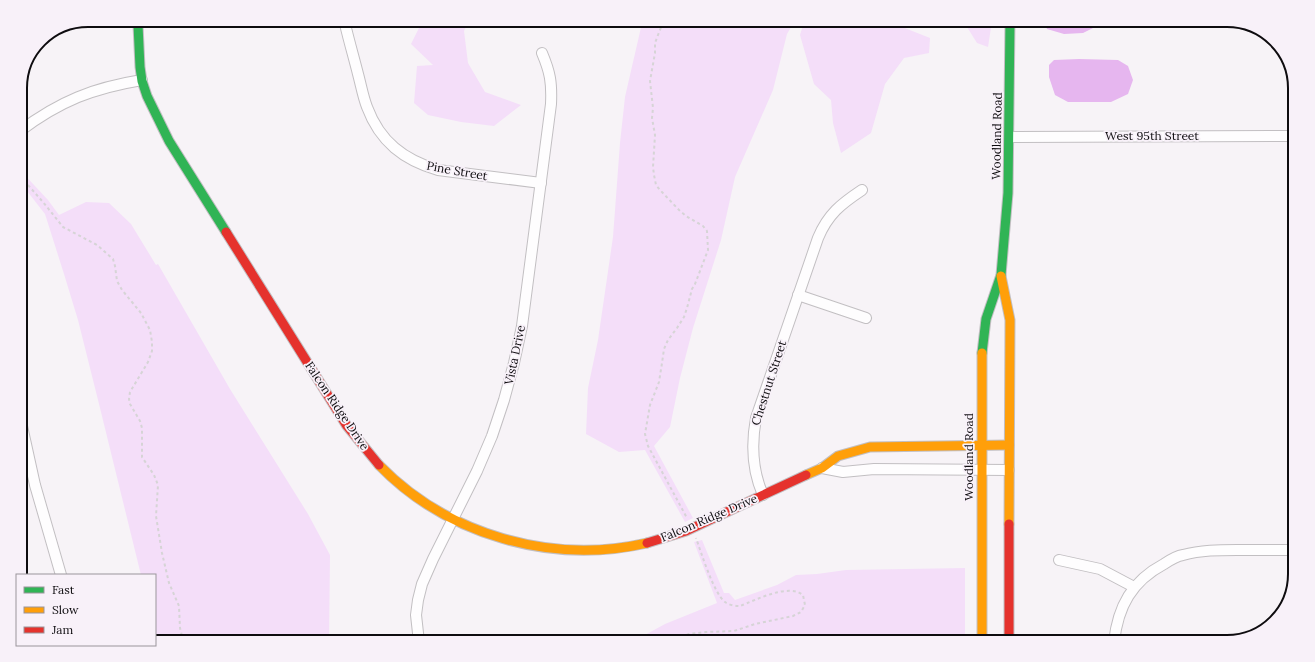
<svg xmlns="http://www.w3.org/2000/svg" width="1315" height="662" font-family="Lora,serif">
	<rect width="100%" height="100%" fill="#f7f3f7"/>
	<g fill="#f4def9">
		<polygon points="887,21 930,38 929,53 904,58 885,84 871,133 841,153 833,123 831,100 814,84 800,35 804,22"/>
		<polygon points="967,21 992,21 988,47 977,43 967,27"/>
		<polygon points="794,22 787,34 773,90 735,177 721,240 693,328 680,378 670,427 654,446 693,518 685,522 645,450 619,452 586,434 588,388 598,340 613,237 620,143 625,97 642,23"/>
		<polygon points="468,23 464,31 468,63 485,92 521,105 494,126 461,122 428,115 414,103 417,66 433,65 411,44 421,24"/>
		<polygon points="20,170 48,200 59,215 86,202 109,203 131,224 156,265 158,264 230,389 308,514 330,555 329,642 157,642 155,631 155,575 141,575 100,408 78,320 64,274 45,214 20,182"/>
		<polygon points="702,540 724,593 729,593 735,600 777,585 796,575 817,574 846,570 965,568 965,642 632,642 665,624 717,603 694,542"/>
	</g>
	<g fill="#e6b6ef">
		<polygon points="1044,21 1097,21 1097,26 1083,33 1064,34 1047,29"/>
		<polygon points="1079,59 1118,60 1128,66 1133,80 1128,94 1111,102 1068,102 1055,95 1049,77 1049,65 1054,60"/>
	</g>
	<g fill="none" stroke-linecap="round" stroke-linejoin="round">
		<g stroke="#c2bfc2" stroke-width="12">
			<g id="street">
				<polyline points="1241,23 1260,29"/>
				<path d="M345 24C349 41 354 58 358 74 361 85 363 97 367 107 380 142 404 160 438 170L541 183"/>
				<path d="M20 131C60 101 93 88 142 80"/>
				<polyline points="1010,137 1295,136"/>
				<polyline points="798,295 866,318"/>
				<polyline points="20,417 35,485 61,575"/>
				<polyline points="822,468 843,472 874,469 1009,470"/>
				<path d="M763 495C752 470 751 445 756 418L818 238C828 214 841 204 862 190"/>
				<polyline points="1059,560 1100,569 1134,587"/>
				<path d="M419 642 416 615 418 600 422 584 433 559 477 471 492 436 504 400 514 363 522 326 551 104C552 82 550 72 542 53"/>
				<path d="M1114 642C1118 606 1132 581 1164 564 1170 560 1176 556 1183 555 1201 550 1219 550 1237 550 1256 550 1276 550 1295 550"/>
			</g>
		</g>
		<g stroke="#c2bfc2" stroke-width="11">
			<g id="fast">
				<polyline points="138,25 140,67 142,81 147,96 169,141 226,232"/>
				<polyline points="982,353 986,319 1001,275 1008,193 1010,21"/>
			</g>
		</g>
		<g stroke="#c2bfc2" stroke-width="11">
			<g id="slow">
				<polyline points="1001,276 1010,320 1009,524"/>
				<polyline points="982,353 982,642"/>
				<path d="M379 465C447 535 552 565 647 543"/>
				<polyline points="806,475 822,468 838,456 870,447 1009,445"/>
			</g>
		</g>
		<g stroke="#c2bfc2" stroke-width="11">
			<g id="jam">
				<polyline points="226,232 347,426 379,465"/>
				<polyline points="647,543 686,531 806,475"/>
				<polyline points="1009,642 1009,524"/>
			</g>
		</g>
		<g stroke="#d6d4d6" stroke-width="2" stroke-dasharray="3 3" stroke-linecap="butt">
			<polyline points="663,22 655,43 655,53 650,81 653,108 652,118 655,135 653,167 654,175 656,185 660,190 680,211 686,216 703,226 707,231 708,250 695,284 692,289 687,308 684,317 677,328 668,340 664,349 662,363 659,382 650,405 645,434 648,446 687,518"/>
			<polyline points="20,176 43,202 63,227 97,245 113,259 115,266 117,281 122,290 141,313 150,330 152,342 152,351 148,362 130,392 129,399 130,404 140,421 142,428 142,457 154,475 158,485 156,516 162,553 169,583 179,606 180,628 182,636 185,642"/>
			<path d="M670 642 689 634 706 632 734 631 755 624 793 616 801 612 805 605 803 595C788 583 756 600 740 606 735 606 729 605 725 602 714 594 701 552 696 538"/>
		</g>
		<use href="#street" stroke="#fefdfe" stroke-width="10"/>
		<use href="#fast" stroke="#30b455" stroke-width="9"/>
		<use href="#slow" stroke="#ff9f0a" stroke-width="9"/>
		<use href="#jam" stroke="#e5322d" stroke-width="9"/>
	</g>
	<g text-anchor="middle" stroke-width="3.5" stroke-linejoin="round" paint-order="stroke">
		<g font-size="12" fill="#0e0c0f" stroke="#f8f1f9">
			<text transform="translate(997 136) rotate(-89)" y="4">Woodland Road</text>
			<text x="1152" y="140">West 95th Street</text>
			<text transform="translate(457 171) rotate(10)" y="4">Pine Street</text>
			<text transform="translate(515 355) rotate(-78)" y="4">Vista Drive</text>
			<text transform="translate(769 383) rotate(-72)" y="4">Chestnut Street</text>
			<text transform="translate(337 406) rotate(56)" y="4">Falcon Ridge Drive</text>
			<text transform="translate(969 457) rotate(-90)" y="4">Woodland Road</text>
			<text transform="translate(709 518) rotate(-23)" y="4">Falcon Ridge Drive</text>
		</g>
	</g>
	<path d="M0 0H1315V662H0ZM88 27H1227A61 61 0 0 1 1288 88V574A61 61 0 0 1 1227 635H88A61 61 0 0 1 27 574V88A61 61 0 0 1 88 27Z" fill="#f8f1f9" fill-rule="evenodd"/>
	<path fill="none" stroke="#0e0c0f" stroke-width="2" d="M88 27H1227A61 61 0 0 1 1288 88V574A61 61 0 0 1 1227 635H88A61 61 0 0 1 27 574V88A61 61 0 0 1 88 27Z"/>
	<rect x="16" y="574" width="140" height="72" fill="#f8f1f9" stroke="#9a959b"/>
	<rect x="24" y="587" width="20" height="6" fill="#30b455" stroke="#9a959b"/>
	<text x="52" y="594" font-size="12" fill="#0e0c0f">Fast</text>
	<rect x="24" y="607" width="20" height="6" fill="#ff9f0a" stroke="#9a959b"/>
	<text x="52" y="614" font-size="12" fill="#0e0c0f">Slow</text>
	<rect x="24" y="627" width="20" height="6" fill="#e5322d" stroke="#9a959b"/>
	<text x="52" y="634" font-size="12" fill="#0e0c0f">Jam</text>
</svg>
